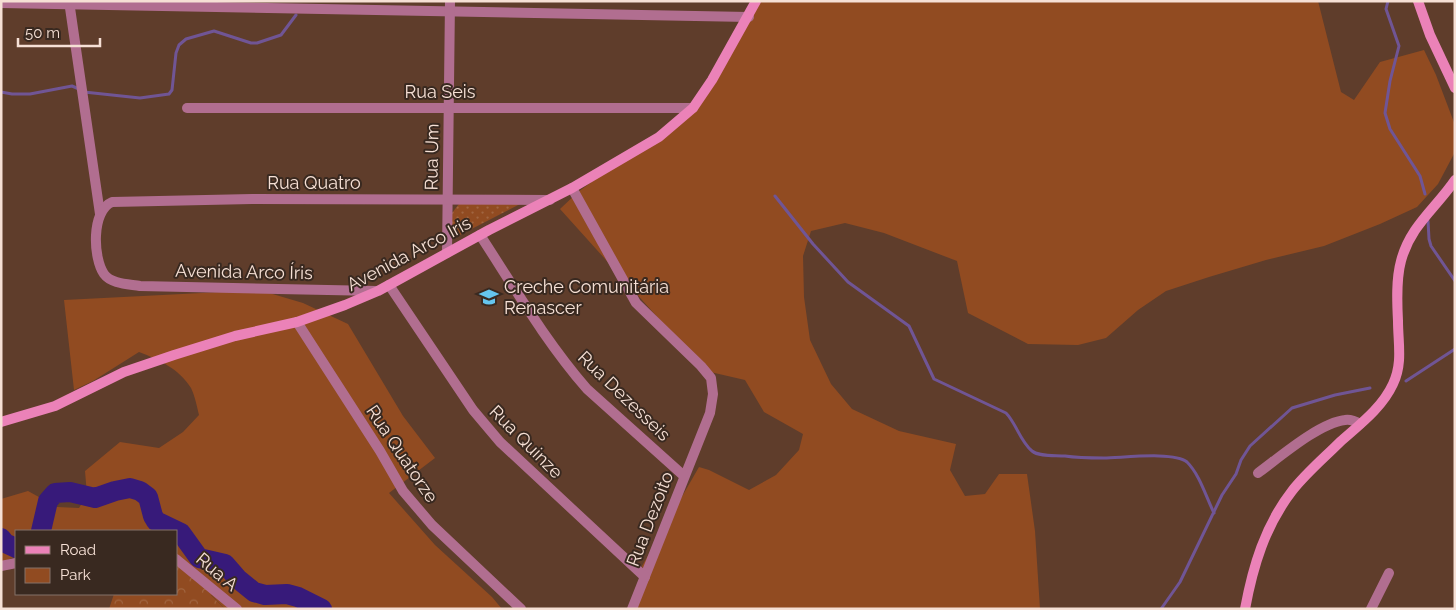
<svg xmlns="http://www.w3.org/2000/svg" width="1456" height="610" font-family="Raleway,sans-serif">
	<defs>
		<pattern id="forest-crowns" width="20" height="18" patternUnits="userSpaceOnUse" patternTransform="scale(1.25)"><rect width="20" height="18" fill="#914b21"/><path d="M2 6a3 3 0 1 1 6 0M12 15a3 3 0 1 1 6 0" fill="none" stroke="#a16540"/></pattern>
		<pattern id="park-dots" width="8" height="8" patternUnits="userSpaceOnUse" patternTransform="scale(1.25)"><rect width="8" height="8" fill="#914b21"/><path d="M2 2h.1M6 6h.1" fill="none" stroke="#a16540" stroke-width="1.8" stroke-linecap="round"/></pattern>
	</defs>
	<rect width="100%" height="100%" fill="#5f3d2b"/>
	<g fill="#914b21">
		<polygon points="754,1 1318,1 1341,92 1354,100 1380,62 1424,50 1436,75 1455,125 1455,152 1438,184 1417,207 1380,224 1324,246 1266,260 1209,277 1166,291 1138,310 1106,338 1078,345 1028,344 968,313 957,261 884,233 845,223 811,231 803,256 804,297 810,340 831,384 852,409 899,431 956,444 950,470 965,496 985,494 999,474 1027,474 1035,531 1040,609 635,609 647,581 642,566 699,467 709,470 749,490 776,475 799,450 803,434 764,412 745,380 706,371 560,209 578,192 693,107"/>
		<path d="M259 290 303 303 348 324 403 416 435 458 389 493 435 545 492 597 502 609H225L176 558V531H16V556L1 563V499L28 491 57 507 79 508 87 495 85 471 120 442 159 448 183 432 199 415C197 407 195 396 191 388 179 369 160 360 139 352L93 381 74 390 64 300Z"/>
	</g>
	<polygon fill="url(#forest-crowns)" points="199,557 214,562 211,595 225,609 109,609 114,594 176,594 176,558"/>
	<polygon fill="url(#park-dots)" points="459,204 520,204 452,239 452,213"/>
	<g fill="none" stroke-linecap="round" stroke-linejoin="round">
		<g stroke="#705595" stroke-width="3">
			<polyline points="1388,1 1386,9 1399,46 1390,81 1385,113 1390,129 1420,176 1425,194"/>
			<polyline points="1,92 12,94 30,94 72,86 79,89"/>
			<polyline points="84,92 140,98 169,94 172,90 176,53 179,45 186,39 214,31 251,43 257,43 281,35 296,15"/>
			<path d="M775 196 813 244 848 282 909 326 934 379 1006 413C1016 423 1020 441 1032 451 1039 457 1056 455 1065 456 1078 458 1091 458 1104 458 1121 458 1174 451 1187 462 1200 475 1206 497 1214 513"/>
			<polyline points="1428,221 1429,239 1431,246 1455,281"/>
			<polyline points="1406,381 1455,349"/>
			<polyline points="1161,609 1180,582 1222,495 1236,474 1241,460 1250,446 1292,408 1335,395 1370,388"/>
		</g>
		<g stroke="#371a7a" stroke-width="20">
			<polyline points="41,531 48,501 55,493 70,492 95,498 115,491 130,488 140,491 148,497 153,516 156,521 181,533 199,558 225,564 238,579 254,592 265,595 287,594 298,597 322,609"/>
			<polyline points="1,538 5,543 16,548"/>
		</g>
		<g stroke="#b16e90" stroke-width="10">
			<polyline points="69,1 100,214"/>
			<polyline points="1,3 749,17"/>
			<polyline points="187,108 693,108"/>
			<polyline points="572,188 636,303 701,366 711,378 713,394 710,413 632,609"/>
			<path d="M480 235C514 287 546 342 587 389L684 476"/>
			<polyline points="447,253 450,1"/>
			<polyline points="389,285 473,410 500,442 645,577"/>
			<path d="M377 291 140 286C129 284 111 284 104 274 93 258 91 211 112 202L252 199 550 200"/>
			<polyline points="297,322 380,451 403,491 432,525 521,609"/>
			<path d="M1258 473C1280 457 1319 423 1345 420 1351 419 1355 421 1360 424"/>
			<polyline points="176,559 237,609"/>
			<polyline points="1,566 16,563"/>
			<polyline points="1371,609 1389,573"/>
		</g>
		<g stroke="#eb82b8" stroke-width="10">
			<polyline points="1418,1 1430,35 1455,88"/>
			<polyline points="1,422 55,406 124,372 174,355 235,336 297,322 345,305 378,291 489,230 572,188 659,137 693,108 712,80 756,1"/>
			<path d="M1245 609C1253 566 1265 526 1292 491 1306 473 1324 458 1340 442 1359 425 1382 408 1393 384 1403 363 1398 343 1398 321 1397 302 1396 279 1401 261 1410 226 1436 208 1455 180"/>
		</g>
	</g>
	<defs>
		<g id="school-bare" transform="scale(1.5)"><path d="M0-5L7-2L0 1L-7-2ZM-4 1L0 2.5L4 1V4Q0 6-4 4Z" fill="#65c5ee" stroke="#392920" stroke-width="2.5" paint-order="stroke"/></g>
	</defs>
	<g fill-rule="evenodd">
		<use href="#school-bare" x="489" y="297"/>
	</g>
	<g text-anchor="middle" stroke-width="4" stroke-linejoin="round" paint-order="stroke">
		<g font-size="18" fill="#f6e0d5" stroke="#392920">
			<text x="440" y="98">Rua Seis</text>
			<text transform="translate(432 157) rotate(-89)" y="6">Rua Um</text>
			<text x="314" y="189">Rua Quatro</text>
			<text transform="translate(409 254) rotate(-28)" y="6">Avenida Arco Iris</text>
			<text transform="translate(244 272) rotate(1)" y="6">Avenida Arco Íris</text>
			<text transform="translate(624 396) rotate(44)" y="6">Rua Dezesseis</text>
			<text transform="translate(526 442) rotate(45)" y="6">Rua Quinze</text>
			<text transform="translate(402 454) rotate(56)" y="6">Rua Quatorze</text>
			<text transform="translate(650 519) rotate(-69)" y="6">Rua Dezoito</text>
			<text transform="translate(217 572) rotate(40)" y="6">Rua A</text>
		</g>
		<g font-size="18" fill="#f6e0d5" stroke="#392920" text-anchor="start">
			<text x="504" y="293">Creche Comunitária<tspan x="504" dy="21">Renascer</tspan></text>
		</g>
	</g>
	<rect width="1456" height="610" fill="none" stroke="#f6e0d5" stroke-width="5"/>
	<rect x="15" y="530" width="162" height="65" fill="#392920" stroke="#857268"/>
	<rect x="25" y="546" width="25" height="8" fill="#eb82b8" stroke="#857268"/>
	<text x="60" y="555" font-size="15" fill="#f6e0d5">Road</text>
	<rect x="25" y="568" width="25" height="15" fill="#914b21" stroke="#857268"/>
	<text x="60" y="580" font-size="15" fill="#f6e0d5">Park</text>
	<path d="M18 38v8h82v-8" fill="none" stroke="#f6e0d5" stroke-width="2.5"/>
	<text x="25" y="38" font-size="15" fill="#f6e0d5" stroke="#392920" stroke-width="4" paint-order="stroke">50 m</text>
</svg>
